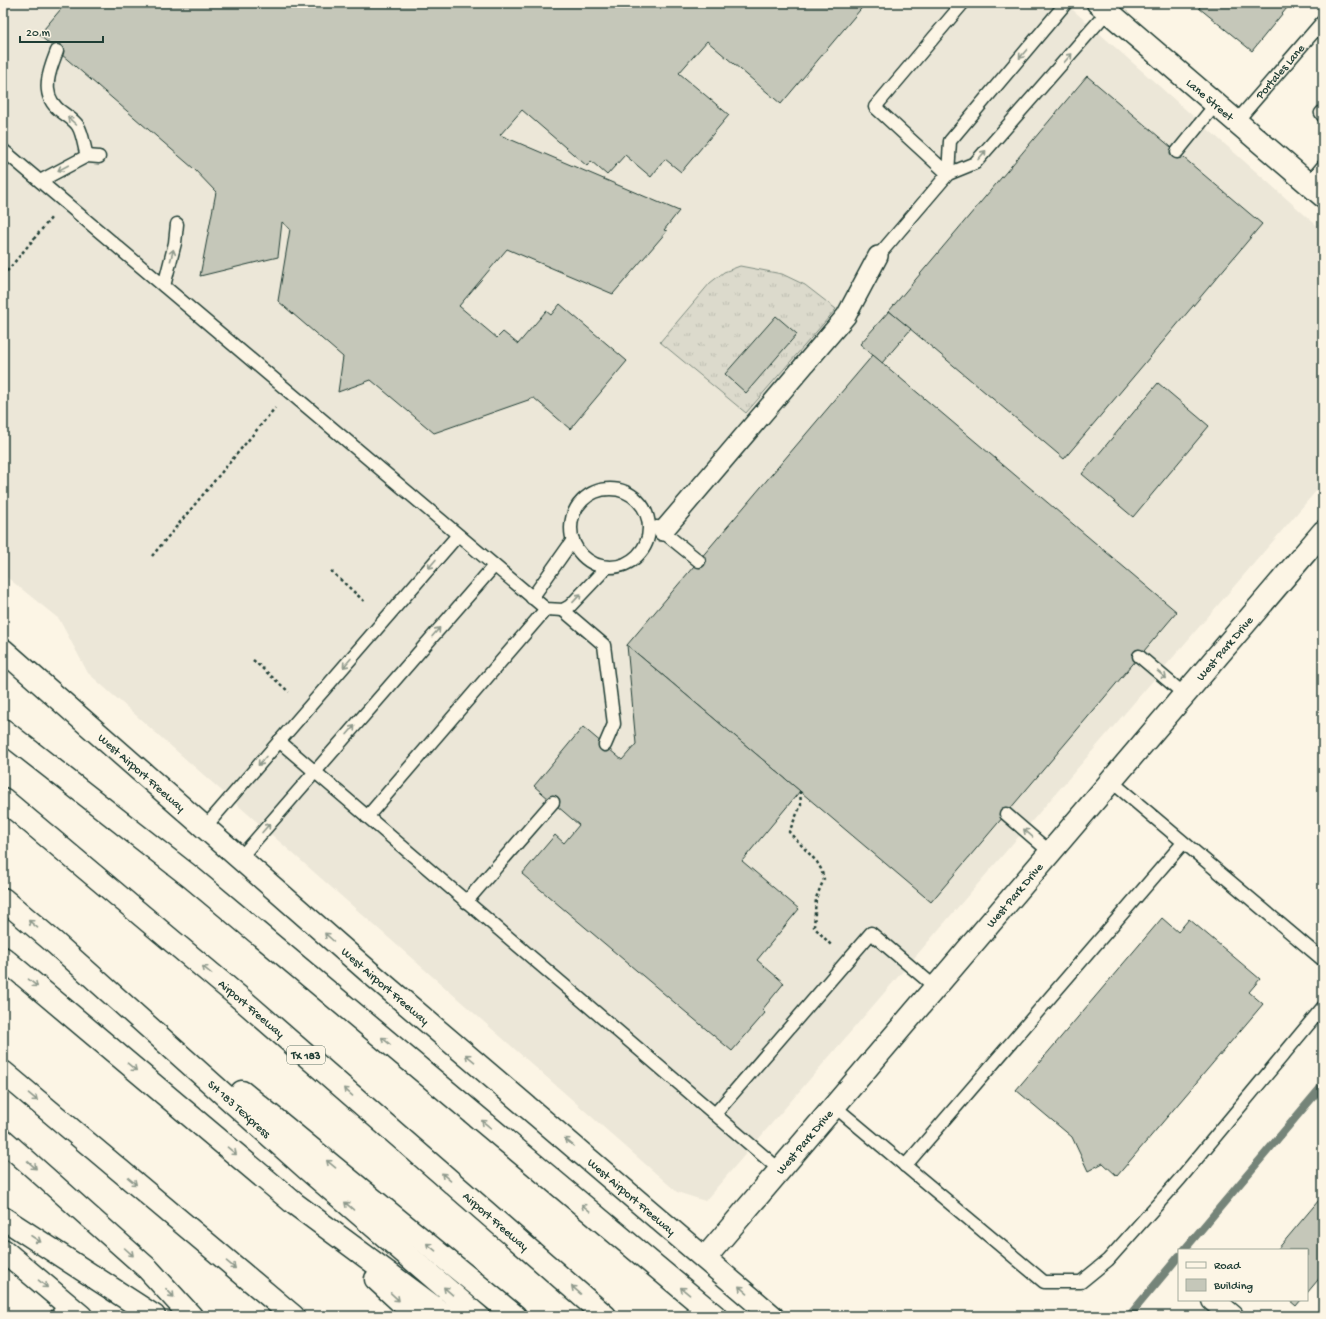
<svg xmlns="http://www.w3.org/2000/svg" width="1326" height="1319" font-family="'Gochi Hand',sans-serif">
	<defs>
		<pattern id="grass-tufts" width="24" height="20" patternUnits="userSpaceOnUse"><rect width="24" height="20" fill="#dcdacc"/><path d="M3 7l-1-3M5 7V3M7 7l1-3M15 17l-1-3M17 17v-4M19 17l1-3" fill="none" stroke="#bcbcb0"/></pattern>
	</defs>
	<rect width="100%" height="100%" fill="#fcf5e5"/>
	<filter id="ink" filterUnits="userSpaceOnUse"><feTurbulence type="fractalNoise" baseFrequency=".025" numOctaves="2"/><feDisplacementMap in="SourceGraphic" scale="8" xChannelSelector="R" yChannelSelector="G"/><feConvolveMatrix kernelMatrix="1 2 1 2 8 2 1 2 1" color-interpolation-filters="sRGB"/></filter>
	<g filter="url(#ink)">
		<polygon fill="#ece7d8" points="3,3 1065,3 1323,231 1323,483 705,1201 677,1192 88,673 59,619 3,574"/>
		<polygon fill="url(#grass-tufts)" stroke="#7e8c80" points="740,266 782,274 805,285 836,309 746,413 660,342 710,283 724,272"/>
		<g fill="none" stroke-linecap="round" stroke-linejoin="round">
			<g stroke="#758479" stroke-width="8">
				<polyline points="1184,1250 1323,1085"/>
				<polyline points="1129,1316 1179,1256"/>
			</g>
		</g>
		<g fill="#c5c7b9" stroke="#1f3d34">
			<polygon points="66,3 863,3 865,4 781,104 707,41 679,73 729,115 681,172 665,159 651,177 625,155 607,175 591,161 587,166 522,110 500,135 679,211 664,230 667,231 613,294 507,249 459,306 497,338 503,332 518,344 546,311 551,315 560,304 627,361 570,429 534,398 434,433 371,380 338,392 343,357 278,301 290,229 282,222 278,257 200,276 216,192 193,168 39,35"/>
			<polygon points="1203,3 1291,3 1252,51 1199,8"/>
			<polygon points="1087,76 1262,224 1064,459 889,311"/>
			<polygon points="889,311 911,329 882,363 860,344"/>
			<polygon points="776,316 797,334 746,393 725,374"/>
			<polygon points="873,355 1177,612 931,902 627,645"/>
			<polygon points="1158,383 1209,426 1133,517 1082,474"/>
			<polygon points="627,645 800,791 742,861 799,909 757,960 784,983 762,1010 765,1013 732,1051 522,874 555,835 564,843 579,825 534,786 583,727 622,760 636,744"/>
			<polygon points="1162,918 1178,932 1189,919 1260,979 1249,992 1263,1004 1117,1176 1103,1163 1088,1171 1072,1137 1016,1090"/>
			<polygon points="1319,1200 1323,1203 1323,1274 1307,1293 1307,1250 1277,1250"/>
			<polygon points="1289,1300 1301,1300 1296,1306"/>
		</g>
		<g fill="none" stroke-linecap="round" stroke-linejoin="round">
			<g stroke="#1f3d34" stroke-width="15">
				<g id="service">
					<path d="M57 51C50 69 40 92 57 108 63 114 74 119 78 126 83 134 84 147 87 156"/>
					<polyline points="1323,111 1321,113 1323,116"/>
					<path id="s1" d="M1236 122 1323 21"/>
					<polyline points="3,150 546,609 563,610 570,606 607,567"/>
					<polyline points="1177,152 1216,104"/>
					<polyline points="948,174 875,107 963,3"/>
					<polyline points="948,174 950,141 1066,3"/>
					<polyline points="40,181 87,156 99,157"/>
					<polyline points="1308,184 1323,166"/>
					<polyline points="878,256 948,174 975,163 1108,11"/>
					<polyline points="164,286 175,243 177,224"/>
					<circle cx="610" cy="528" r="39"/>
					<polyline points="657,527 699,561"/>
					<polyline points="532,598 573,540"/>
					<polyline points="563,610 604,645 614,724 605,745"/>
					<polyline points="1139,656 1184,694"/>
					<polyline points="279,741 780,1170"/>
					<polyline points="1111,781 1323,960"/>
					<polyline points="1006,814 1050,852"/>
					<polyline points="367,817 546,609"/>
					<polyline points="205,827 458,535"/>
					<polyline points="240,858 494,566"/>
					<polyline points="466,902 553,802"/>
					<polyline points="834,1106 1044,1282 1081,1282 1108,1260 1180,1179 1323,1007"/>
					<polyline points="715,1114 871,933 935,987"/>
					<polyline points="905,1166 1183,843"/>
					<polyline points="56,1316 66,1304"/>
				</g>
			</g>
			<g stroke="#1f3d34" stroke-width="22">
				<polyline id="pedestrian" points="663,531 846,316 878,256"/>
			</g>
			<g stroke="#1f3d34" stroke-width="25">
				<polyline id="minor" points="1213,1300 1232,1316"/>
			</g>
			<g stroke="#1f3d34" stroke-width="25">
				<g id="tertiary">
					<path id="s2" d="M1098 3 1323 196"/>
					<path id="s3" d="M705 1258 1323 532"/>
				</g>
			</g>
			<g stroke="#1f3d34" stroke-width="25">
				<g id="secondary">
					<path id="s4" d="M3 650 368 971 772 1316"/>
					<polyline points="3,1250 81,1316"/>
				</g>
			</g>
			<g stroke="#1f3d34" stroke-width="25">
				<g id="motorway">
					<polyline points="3,730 192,878 715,1316"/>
					<path id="s5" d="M3 799 246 1003 605 1316"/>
					<path id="s6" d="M3 899 56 944 306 1168 478 1316"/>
					<polyline points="3,958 295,1204 446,1316"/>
					<polyline points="3,1072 293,1316"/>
					<polyline points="242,1092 515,1316"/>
					<polyline points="3,1140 148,1269 191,1316"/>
					<polyline points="3,1218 154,1316"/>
					<polyline points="376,1279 416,1316"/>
				</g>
			</g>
			<g stroke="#1f3d34" stroke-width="2.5" stroke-dasharray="3 3" stroke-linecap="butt">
				<polyline points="3,276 52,217"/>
				<polyline points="152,556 275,408"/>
				<polyline points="331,571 365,602"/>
				<polyline points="253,660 289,692"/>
				<polyline points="800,791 801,805 789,832 817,862 821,869 824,879 816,898 814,927 832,946"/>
			</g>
			<use href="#service" stroke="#fcf5e5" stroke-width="12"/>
			<use href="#pedestrian" stroke="#fcf5e5" stroke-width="19"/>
			<use href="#minor" stroke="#fcf5e5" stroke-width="22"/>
			<use href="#tertiary" stroke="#fcf5e5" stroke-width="22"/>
			<use href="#secondary" stroke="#fcf5e5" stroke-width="22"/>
			<use href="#motorway" stroke="#fcf5e5" stroke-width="22"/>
		</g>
		<defs><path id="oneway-shaft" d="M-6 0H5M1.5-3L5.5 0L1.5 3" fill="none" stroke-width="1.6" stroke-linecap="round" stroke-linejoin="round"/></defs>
		<g stroke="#8e998c">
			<use href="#oneway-shaft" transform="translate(1023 54) rotate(130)"/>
			<use href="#oneway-shaft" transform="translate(1068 58) rotate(-49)"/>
			<use href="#oneway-shaft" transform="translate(72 121) rotate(-138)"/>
			<use href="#oneway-shaft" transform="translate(982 155) rotate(-49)"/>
			<use href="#oneway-shaft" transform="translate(63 168) rotate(152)"/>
			<use href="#oneway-shaft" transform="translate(172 255) rotate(-75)"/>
			<use href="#oneway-shaft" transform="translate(432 564) rotate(131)"/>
			<use href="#oneway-shaft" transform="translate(577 598) rotate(-47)"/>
			<use href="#oneway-shaft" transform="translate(436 632) rotate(-49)"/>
			<use href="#oneway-shaft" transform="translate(347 663) rotate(131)"/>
			<use href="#oneway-shaft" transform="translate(1162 675) rotate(40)"/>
			<use href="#oneway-shaft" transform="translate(351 730) rotate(-49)"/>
			<use href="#oneway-shaft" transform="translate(262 761) rotate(131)"/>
			<use href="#oneway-shaft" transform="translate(266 828) rotate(-49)"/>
			<use href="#oneway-shaft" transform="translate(1028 833) rotate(-139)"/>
			<use href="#oneway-shaft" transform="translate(33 924) rotate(-140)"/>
			<use href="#oneway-shaft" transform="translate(329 937) rotate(-138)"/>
			<use href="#oneway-shaft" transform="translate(207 970) rotate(-140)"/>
			<use href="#oneway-shaft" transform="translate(33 983) rotate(40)"/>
			<use href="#oneway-shaft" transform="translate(386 1041) rotate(-140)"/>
			<use href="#oneway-shaft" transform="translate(470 1058) rotate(-140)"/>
			<use href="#oneway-shaft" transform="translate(132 1067) rotate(40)"/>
			<use href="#oneway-shaft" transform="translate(348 1092) rotate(-139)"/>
			<use href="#oneway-shaft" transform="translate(33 1097) rotate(40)"/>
			<use href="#oneway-shaft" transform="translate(486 1124) rotate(-140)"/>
			<use href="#oneway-shaft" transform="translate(569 1142) rotate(-140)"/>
			<use href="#oneway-shaft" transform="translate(232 1151) rotate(40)"/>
			<use href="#oneway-shaft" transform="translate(331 1164) rotate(-140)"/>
			<use href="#oneway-shaft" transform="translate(32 1165) rotate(41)"/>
			<use href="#oneway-shaft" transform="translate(446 1177) rotate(-139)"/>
			<use href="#oneway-shaft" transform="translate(132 1181) rotate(40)"/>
			<use href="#oneway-shaft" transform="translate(349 1206) rotate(-139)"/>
			<use href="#oneway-shaft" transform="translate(586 1208) rotate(-140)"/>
			<use href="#oneway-shaft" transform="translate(36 1239) rotate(33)"/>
			<use href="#oneway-shaft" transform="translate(431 1247) rotate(-140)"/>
			<use href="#oneway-shaft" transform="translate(129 1252) rotate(42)"/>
			<use href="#oneway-shaft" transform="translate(231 1265) rotate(40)"/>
			<use href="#oneway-shaft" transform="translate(43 1284) rotate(40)"/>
			<use href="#oneway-shaft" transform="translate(576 1290) rotate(-139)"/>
			<use href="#oneway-shaft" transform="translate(743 1290) rotate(-139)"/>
			<use href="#oneway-shaft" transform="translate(448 1291) rotate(-139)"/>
			<use href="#oneway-shaft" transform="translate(685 1291) rotate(-140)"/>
			<use href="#oneway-shaft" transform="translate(170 1293) rotate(47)"/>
			<use href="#oneway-shaft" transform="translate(395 1297) rotate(43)"/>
		</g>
	</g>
	<g text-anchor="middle" stroke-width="4" stroke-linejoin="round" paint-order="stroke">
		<rect fill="#fcf5e5" stroke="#617469" stroke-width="1" x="287" y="1046" width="38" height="18" rx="3"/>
		<g font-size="11" font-weight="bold" fill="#1f3d34">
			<text x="306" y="1059">TX 183</text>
		</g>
		<g font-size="12" fill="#1f3d34" stroke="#fcf5e5">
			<text dy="4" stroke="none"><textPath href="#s1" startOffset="67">Portales Lane</textPath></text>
			<text dy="4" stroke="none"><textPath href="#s2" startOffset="148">Lane Street</textPath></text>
			<text dy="4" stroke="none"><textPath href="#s3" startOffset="801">West Park Drive</textPath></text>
			<text dy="4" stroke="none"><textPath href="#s4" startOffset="185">West Airport Freeway</textPath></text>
			<text dy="4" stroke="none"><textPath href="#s3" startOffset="477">West Park Drive</textPath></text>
			<text dy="4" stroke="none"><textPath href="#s4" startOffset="509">West Airport Freeway</textPath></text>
			<text dy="4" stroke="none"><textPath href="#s5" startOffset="325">Airport Freeway</textPath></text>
			<text dy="4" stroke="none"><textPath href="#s6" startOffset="316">SH 183 TEXpress</textPath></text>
			<text dy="4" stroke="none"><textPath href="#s3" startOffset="153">West Park Drive</textPath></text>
			<text dy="4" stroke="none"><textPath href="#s4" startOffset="833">West Airport Freeway</textPath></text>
			<text dy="4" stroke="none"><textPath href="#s5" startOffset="649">Airport Freeway</textPath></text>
		</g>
	</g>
	<rect width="1326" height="1319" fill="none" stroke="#fcf5e5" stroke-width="16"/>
	<rect x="8" y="8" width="1310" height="1303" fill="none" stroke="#1f3d34" stroke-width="1.5" filter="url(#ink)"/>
	<rect x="1178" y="1249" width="130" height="52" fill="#fcf5e5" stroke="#a4ab9e"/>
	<rect x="1186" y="1262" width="20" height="6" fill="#fcf5e5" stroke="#a4ab9e"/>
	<text x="1214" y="1269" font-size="12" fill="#1f3d34">Road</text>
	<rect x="1186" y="1279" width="20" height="12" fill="#c5c7b9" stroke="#a4ab9e"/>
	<text x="1214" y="1289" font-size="12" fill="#1f3d34">Building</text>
	<path d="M20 36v6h83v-6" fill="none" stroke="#1f3d34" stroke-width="2"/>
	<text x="26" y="36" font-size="12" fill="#1f3d34" stroke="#fcf5e5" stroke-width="3" paint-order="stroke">20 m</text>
</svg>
